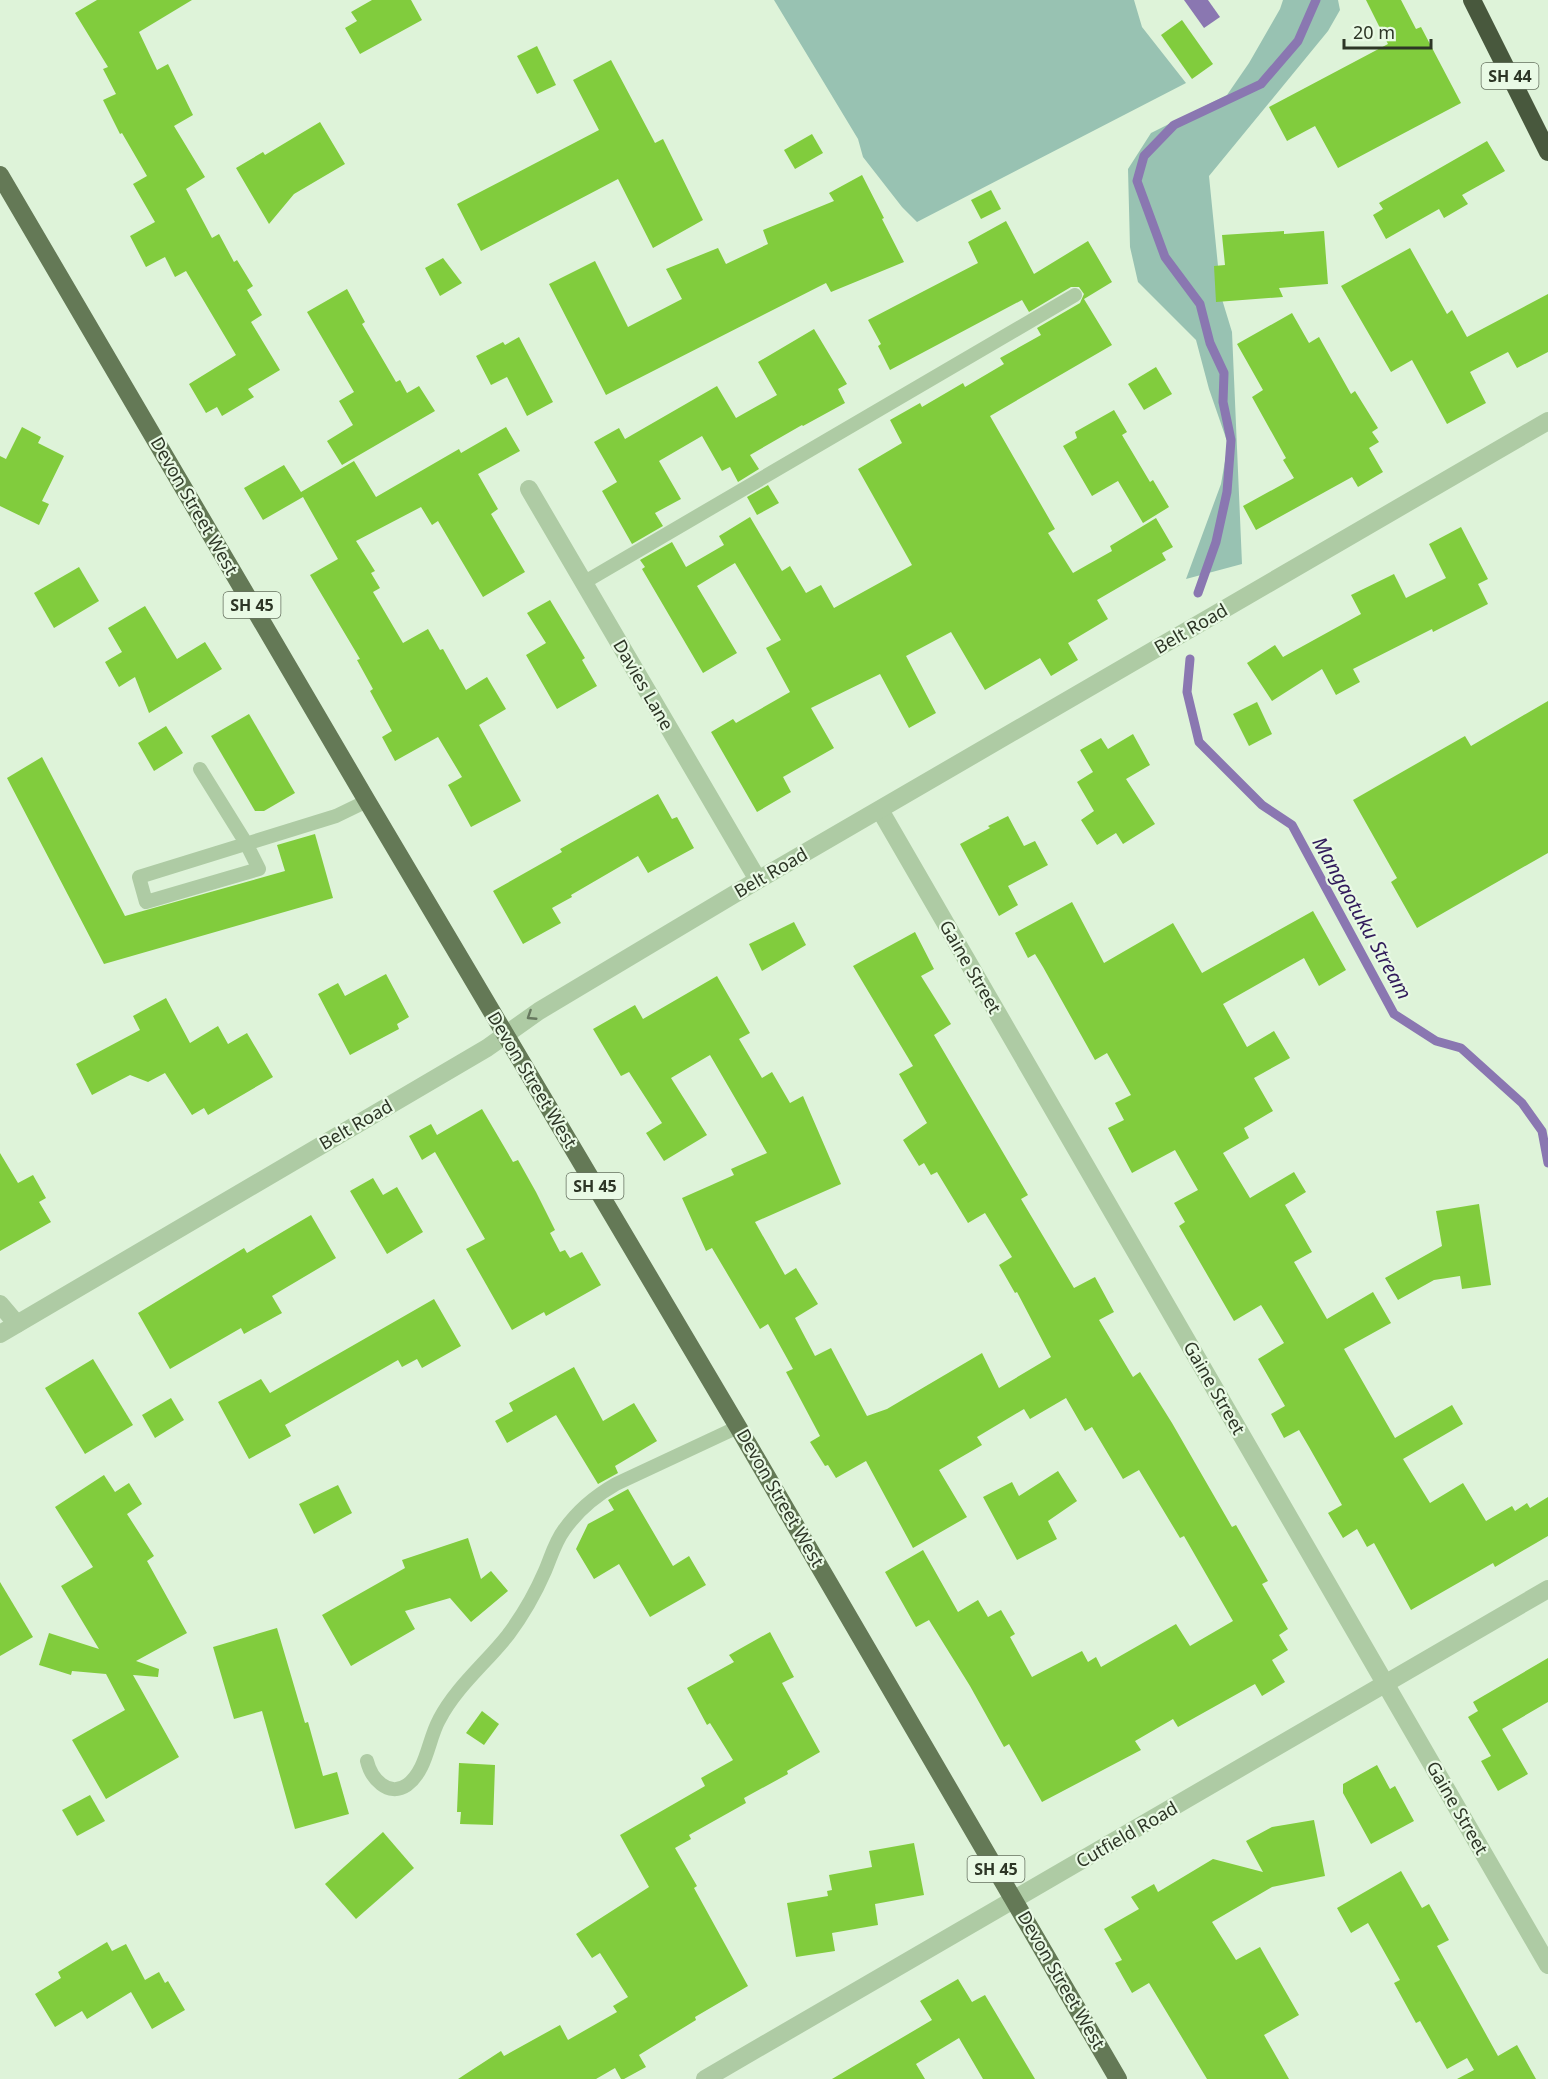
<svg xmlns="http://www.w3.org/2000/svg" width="1548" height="2079" font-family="'Noto Sans',sans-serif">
	<rect width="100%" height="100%" fill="#def3d9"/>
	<g fill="#98c2b2">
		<polygon points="774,0 1134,0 1142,27 1186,83 917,222 902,207 863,157 858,139"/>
		<polygon points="1283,0 1338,0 1340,10 1328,31 1209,176 1221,296 1232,332 1242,564 1186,579 1221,484 1228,444 1209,389 1196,340 1138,282 1130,247 1128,169 1151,133 1227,95 1249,63 1280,9"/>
	</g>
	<polygon fill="#8a77b1" points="1184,0 1208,0 1220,17 1204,28"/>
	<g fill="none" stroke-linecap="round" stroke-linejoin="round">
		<g stroke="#8a77b1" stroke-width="9">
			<polyline points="1198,593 1216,542 1227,492 1231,440 1223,402 1224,373 1210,343 1200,304 1165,257 1137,181 1144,156 1174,125 1261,84 1298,41 1316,0"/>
			<polyline points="1190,659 1187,692 1199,742 1262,805 1292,825 1394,1014 1436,1041 1461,1048 1522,1103 1542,1131 1548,1163"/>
		</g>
	</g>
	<g fill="#81cc3d">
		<polygon points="97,0 192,0 139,32 157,70 168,64 193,115 174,126 205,177 186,189 212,238 219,234 234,262 237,260 253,286 247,290 262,315 251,322 280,370 248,389 254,397 222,416 217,407 206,413 189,384 236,355 186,271 175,277 165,257 146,267 130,236 155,222 133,184 147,176 122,133 120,134 103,100 116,94 103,69 108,67 75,13"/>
		<polygon points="372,0 411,0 422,20 360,54 345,28 357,21 351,12"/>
		<polygon points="1366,0 1401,0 1416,29 1421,27 1461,103 1338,168 1315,126 1287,141 1269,107 1388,44"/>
		<polygon points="1182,20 1213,64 1192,79 1161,35"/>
		<polygon points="537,46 556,85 537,94 517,56"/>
		<polygon points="611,60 655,143 663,139 703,220 653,248 618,179 481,251 457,204 599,130 573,80"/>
		<polygon points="320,122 345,164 294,194 269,224 236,168 263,152 265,155"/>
		<polygon points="812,134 823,153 795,169 784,150"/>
		<polygon points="1487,141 1505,171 1462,195 1468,204 1444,218 1439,209 1386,239 1373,215 1383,209 1379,203"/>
		<polygon points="862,175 884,218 882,219 904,262 831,292 826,283 606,395 549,284 595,261 628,327 682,299 666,269 718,248 726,264 768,244 763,230 834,201 829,193"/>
		<polygon points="991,190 1001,209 981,219 971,200"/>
		<polygon points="1006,221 1034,274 1088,241 1112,282 1084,299 1112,345 990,416 1055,529 1048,533 1073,573 1112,551 1110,546 1156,518 1173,547 1162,553 1166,560 1097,600 1108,619 1068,643 1078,660 1051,676 1040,658 985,690 951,632 906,656 936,713 909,728 880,674 811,708 834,748 783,777 791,792 757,812 711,732 733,719 736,723 790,692 766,648 781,640 735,563 697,586 737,653 703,673 642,569 645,567 640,560 672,542 686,567 724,545 719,536 750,517 782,571 790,566 806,593 821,585 834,608 912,565 858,469 902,443 890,420 920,403 922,407 963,383 965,387 1004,364 1000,358 1041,335 1037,328 1080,303 1084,294 1079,287 1071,287 1029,312 1022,300 890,370 878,346 881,344 868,320 978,263 968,242"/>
		<polygon points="1284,231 1284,234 1324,231 1328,284 1279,288 1283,297 1216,302 1214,266 1225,265 1222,235"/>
		<polygon points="1410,248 1447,314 1452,310 1467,337 1548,294 1548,352 1517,368 1508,352 1470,372 1486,403 1447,424 1412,360 1391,372 1341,286"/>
		<polygon points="443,258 462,283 440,296 425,268"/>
		<polygon points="347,289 365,322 362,324 396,382 400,380 407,393 419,386 435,411 342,465 327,441 353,425 339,401 354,392 307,312"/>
		<polygon points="1292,313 1309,343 1319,337 1351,394 1355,391 1378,428 1372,432 1379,442 1369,448 1383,472 1358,487 1352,477 1256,530 1243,506 1294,478 1283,460 1286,458 1252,397 1263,390 1237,344"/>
		<polygon points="814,329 847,384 838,389 845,403 803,426 802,425 750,455 759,469 738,482 730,467 722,471 702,436 659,461 681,499 655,513 663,526 632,544 602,491 617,482 594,442 619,428 625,439 717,386 736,418 777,395 758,362"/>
		<polygon points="519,337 553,402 527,416 507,377 491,385 476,356 503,342 505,345"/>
		<polygon points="1156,367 1172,394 1144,410 1128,384"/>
		<polygon points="1114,410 1127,432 1122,435 1150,482 1153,480 1169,507 1143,523 1118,481 1092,496 1063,446 1077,438 1075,432"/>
		<polygon points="22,427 41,437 38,443 64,456 42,501 49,504 39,525 0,506 0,456 6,459"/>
		<polygon points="506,427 520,451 478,474 498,509 491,514 525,572 483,597 438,521 432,525 421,507 356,541 375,571 371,573 380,588 373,592 403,643 428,629 440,650 443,649 466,690 487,677 506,709 479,725 521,801 471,827 448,785 462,777 438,737 395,761 382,737 392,731 370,691 373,689 357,660 360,659 310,575 338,559 303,497 263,520 244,488 284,465 301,492 354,461 376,497 459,449 461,453"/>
		<polygon points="768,485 779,503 757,515 747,497"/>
		<polygon points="1461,527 1488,579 1478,584 1488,604 1433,632 1432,629 1353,669 1360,682 1336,695 1322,669 1272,701 1247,663 1275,645 1283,657 1361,614 1351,595 1394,574 1406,598 1446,578 1429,544"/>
		<polygon points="79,567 99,601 54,628 34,593"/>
		<polygon points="550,600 585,658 582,660 597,686 557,709 526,655 546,643 527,613"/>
		<polygon points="145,606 177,659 205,642 222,669 149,713 135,677 119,687 105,662 122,652 108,628"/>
		<polygon points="1548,701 1548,853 1417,928 1391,882 1397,878 1353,800 1465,736 1471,746"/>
		<polygon points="1257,702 1272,734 1249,746 1233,714"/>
		<polygon points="249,714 295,793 264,811 255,811 211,736"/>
		<polygon points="166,726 183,753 154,771 138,743"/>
		<polygon points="1133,734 1150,765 1126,779 1155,824 1123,844 1116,833 1097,845 1081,820 1094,811 1077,782 1093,772 1080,750 1101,738 1108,749"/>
		<polygon points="42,757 125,916 285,871 277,845 315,834 333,898 104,964 7,778"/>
		<polygon points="658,794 672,819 677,817 694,848 648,873 638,856 571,895 572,897 552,908 561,923 523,944 493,891 562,852 560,849"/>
		<polygon points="1008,816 1024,846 1035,841 1048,865 1008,886 1018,905 999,916 960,844 990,828 988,826"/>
		<polygon points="1072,902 1104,963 1173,923 1202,973 1313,911 1346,970 1319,986 1304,958 1223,1004 1247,1047 1274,1031 1290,1058 1254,1078 1273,1111 1244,1128 1249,1138 1223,1153 1250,1198 1294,1172 1306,1192 1285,1205 1312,1252 1294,1262 1327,1319 1373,1292 1391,1323 1344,1349 1395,1438 1452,1405 1463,1424 1403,1459 1430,1503 1463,1483 1486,1521 1512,1506 1515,1511 1527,1503 1530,1508 1548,1497 1548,1536 1495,1567 1493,1563 1411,1610 1374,1543 1367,1547 1357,1529 1343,1538 1328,1513 1342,1505 1309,1447 1299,1430 1284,1438 1271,1414 1285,1406 1258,1359 1284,1343 1261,1305 1234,1321 1179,1226 1185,1222 1174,1203 1198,1190 1175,1150 1132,1173 1108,1128 1124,1120 1115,1103 1131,1095 1107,1053 1095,1060 1043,967 1035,954 1028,958 1015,933"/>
		<polygon points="794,922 806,945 762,971 749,944"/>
		<polygon points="915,932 934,969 921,976 951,1024 934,1035 1028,1195 1021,1199 1074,1288 1095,1277 1114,1312 1099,1320 1133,1377 1140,1372 1172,1423 1232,1527 1236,1525 1268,1581 1262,1584 1288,1629 1279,1635 1288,1650 1272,1660 1285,1682 1262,1696 1255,1684 1178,1727 1173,1719 1135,1741 1141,1750 1042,1802 1009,1744 1004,1747 970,1686 929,1620 916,1627 885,1572 923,1550 958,1612 978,1600 988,1617 1001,1610 1015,1634 1010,1637 1032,1677 1082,1651 1088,1662 1096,1657 1101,1667 1176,1624 1190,1646 1233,1621 1184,1536 1180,1538 1139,1470 1123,1479 1092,1427 1085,1431 1066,1398 1030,1419 1024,1409 977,1437 982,1445 939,1470 967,1517 913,1548 866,1461 836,1478 828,1465 825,1466 810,1442 820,1436 786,1372 793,1369 768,1324 760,1329 712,1248 706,1251 682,1198 734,1175 731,1169 767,1153 710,1055 671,1078 707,1135 664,1161 646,1133 662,1123 629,1072 621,1076 593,1029 635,1005 643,1019 717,976 750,1033 739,1039 762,1078 772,1072 790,1103 803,1096 841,1184 755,1222 785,1275 796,1268 818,1304 795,1318 815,1356 831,1348 867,1416 887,1409 982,1353 999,1388 1051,1357 1017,1292 1015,1293 999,1265 1012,1257 985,1213 968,1223 937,1172 931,1175 924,1163 919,1166 903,1140 927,1123 899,1074 913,1066 853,966"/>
		<polygon points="386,974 409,1017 397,1024 399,1029 350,1055 318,994 338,983 345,996"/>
		<polygon points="166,998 190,1043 218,1026 228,1044 247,1033 273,1077 208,1115 204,1108 192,1115 165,1073 148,1082 130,1075 92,1095 76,1064 140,1030 133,1016"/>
		<polygon points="482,1109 513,1162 518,1160 536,1192 555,1230 550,1233 560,1252 565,1250 570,1258 582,1252 601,1285 546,1316 544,1312 512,1330 466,1249 485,1239 435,1152 422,1160 409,1136 431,1124 437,1135"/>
		<polygon points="0,1153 18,1183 33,1175 46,1198 39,1202 51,1222 0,1251"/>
		<polygon points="373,1178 383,1195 397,1187 423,1232 387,1254 350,1191"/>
		<polygon points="1479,1204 1491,1285 1462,1289 1460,1276 1434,1280 1398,1300 1385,1278 1442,1246 1436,1211"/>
		<polygon points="311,1215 336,1258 272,1296 282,1313 244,1334 241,1328 170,1369 138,1313 244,1248 247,1253"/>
		<polygon points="434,1299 461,1346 422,1368 417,1359 402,1367 398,1360 285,1425 291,1436 249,1459 218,1402 261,1379 270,1393"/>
		<polygon points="93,1359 133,1425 85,1454 45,1388"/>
		<polygon points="574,1367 603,1421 634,1403 657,1441 615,1466 618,1473 598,1484 556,1415 507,1443 495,1421 513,1411 509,1403"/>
		<polygon points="171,1398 184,1420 155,1438 142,1415"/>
		<polygon points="1058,1471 1077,1501 1048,1521 1057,1539 1017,1560 983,1497 1012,1482 1019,1496"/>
		<polygon points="104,1475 115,1492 129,1483 142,1504 127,1514 154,1556 147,1561 187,1633 136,1661 159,1669 158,1677 133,1675 179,1757 106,1799 72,1740 125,1710 106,1674 72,1671 71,1675 39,1665 49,1633 99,1649 61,1586 93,1567 55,1507"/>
		<polygon points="338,1485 352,1513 314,1534 299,1504"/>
		<polygon points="628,1489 673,1566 689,1556 706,1585 650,1617 619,1564 594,1579 576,1549 588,1524 614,1510 608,1500"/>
		<polygon points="468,1538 481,1579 491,1571 508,1591 471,1622 450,1598 405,1611 415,1629 351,1666 322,1615 405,1568 402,1560"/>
		<polygon points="0,1582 33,1637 0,1656"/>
		<polygon points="277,1628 305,1723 308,1722 323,1776 337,1772 349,1814 295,1829 262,1711 234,1719 213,1647"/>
		<polygon points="770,1632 794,1677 782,1683 820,1752 787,1771 788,1774 744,1798 746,1803 689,1835 691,1839 675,1848 697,1886 694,1888 748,1986 695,2017 696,2020 639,2055 646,2067 624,2079 621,2079 615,2068 596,2079 458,2079 501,2051 504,2056 560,2025 568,2040 617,2012 613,2006 628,1997 600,1953 592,1958 576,1934 649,1887 620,1835 705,1786 701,1778 733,1760 710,1723 707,1725 687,1688 734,1662 729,1655"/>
		<polygon points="1548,1658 1548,1702 1502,1729 1528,1774 1498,1791 1481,1761 1491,1756 1468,1717 1478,1711 1473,1702"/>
		<polygon points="482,1711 499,1724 484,1745 466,1733"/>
		<polygon points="459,1763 495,1765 493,1825 460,1824 461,1812 457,1812"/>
		<polygon points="1377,1765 1390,1789 1395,1786 1414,1821 1371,1844 1343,1793 1343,1784"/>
		<polygon points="90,1795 105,1821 77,1836 62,1810"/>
		<polygon points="1314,1820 1325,1876 1272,1887 1212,1922 1236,1960 1260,1947 1299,2015 1264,2035 1289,2079 1207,2079 1149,1983 1132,1993 1115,1963 1122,1960 1104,1929 1139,1909 1131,1897 1154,1884 1158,1892 1213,1859 1263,1872 1246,1841 1272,1827"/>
		<polygon points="383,1832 414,1868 356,1919 325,1884"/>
		<polygon points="914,1843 924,1895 875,1904 878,1925 832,1933 835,1951 796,1957 787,1903 828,1896 827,1891 832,1890 829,1875 872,1867 869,1851"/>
		<polygon points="1401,1871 1422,1908 1429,1904 1449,1940 1437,1946 1498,2056 1517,2045 1536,2079 1457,2079 1474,2070 1467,2058 1447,2069 1420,2021 1416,2023 1394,1983 1400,1980 1368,1923 1351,1933 1337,1908"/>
		<polygon points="107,1942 112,1951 126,1944 145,1980 159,1972 165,1983 168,1981 185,2010 152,2029 131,1992 87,2019 82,2011 55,2027 35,1994 61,1978 58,1972"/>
		<polygon points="958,1979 972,2002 985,1995 1035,2079 983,2079 959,2038 916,2064 925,2079 832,2079 932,2020 920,2001"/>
	</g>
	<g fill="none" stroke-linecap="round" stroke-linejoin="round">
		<g stroke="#aecba4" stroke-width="14">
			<polyline points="583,583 1075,295"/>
			<polyline points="200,769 246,843 259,869 146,902 139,877 336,816 367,801"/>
			<path d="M367 1761C371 1778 388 1798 407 1785 427 1770 428 1740 439 1720 456 1687 486 1663 508 1635 523 1615 535 1594 545 1571 551 1557 555 1542 564 1530 578 1510 595 1496 616 1484L738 1427"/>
		</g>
		<g stroke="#aecba4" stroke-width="18">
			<polyline points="529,489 758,880"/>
			<polyline points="880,810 1548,1965"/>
			<polyline points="0,1304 17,1324"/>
			<polyline points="0,1334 487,1048 539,1011 758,880 1548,421"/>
			<polyline points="705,2079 1548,1589"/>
		</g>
		<polyline stroke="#647956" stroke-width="18" points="0,175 367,801 738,1427 1118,2079"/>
		<polyline stroke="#48583d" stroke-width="18" points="1472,0 1548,152"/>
	</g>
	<defs><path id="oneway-chevron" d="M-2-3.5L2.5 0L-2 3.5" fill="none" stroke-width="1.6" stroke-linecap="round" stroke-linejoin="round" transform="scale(1.5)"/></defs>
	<use stroke="#67795f" href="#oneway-chevron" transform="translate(531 1016) rotate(147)"/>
	<g text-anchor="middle" stroke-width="4.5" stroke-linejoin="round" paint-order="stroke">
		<g fill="#e9fae5" stroke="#65715f" stroke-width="1.5">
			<rect x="1481.5" y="63" width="57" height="26" rx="4.5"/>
			<rect x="223.5" y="592" width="57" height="26" rx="4.5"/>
			<rect x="566.5" y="1173" width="57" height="26" rx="4.5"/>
			<rect x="967.5" y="1856" width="57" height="26" rx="4.5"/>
		</g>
		<g font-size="16" font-weight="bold" fill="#2d3626">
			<text x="1510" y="82">SH 44</text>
			<text x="252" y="611">SH 45</text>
			<text x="595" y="1192">SH 45</text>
			<text x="996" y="1875">SH 45</text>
		</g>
		<g font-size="18" fill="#2d3626" stroke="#e9fae5">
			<text transform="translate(194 506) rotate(60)" y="6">Devon Street West</text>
			<text transform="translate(1191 629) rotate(-30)" y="6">Belt Road</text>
			<text transform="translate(643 685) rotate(60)" y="6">Davies Lane</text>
			<text transform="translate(771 873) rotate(-30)" y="6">Belt Road</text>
			<text transform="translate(970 967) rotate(60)" y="6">Gaine Street</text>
			<text transform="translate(532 1080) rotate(59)" y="6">Devon Street West</text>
			<text transform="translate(356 1125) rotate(-30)" y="6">Belt Road</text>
			<text transform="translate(1214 1388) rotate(60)" y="6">Gaine Street</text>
			<text transform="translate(780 1498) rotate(60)" y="6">Devon Street West</text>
			<text transform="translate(1457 1808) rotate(60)" y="6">Gaine Street</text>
			<text transform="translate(1127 1835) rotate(-30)" y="6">Cutfield Road</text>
			<text transform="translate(1061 1980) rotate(60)" y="6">Devon Street West</text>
		</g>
		<g font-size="20" font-style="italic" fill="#301a5a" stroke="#e9fae5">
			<text transform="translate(1362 918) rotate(61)" y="7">Mangaotuku Stream</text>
		</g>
	</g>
	<path d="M1344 39v9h87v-9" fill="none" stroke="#2d3626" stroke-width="3"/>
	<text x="1353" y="39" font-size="18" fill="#2d3626" stroke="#e9fae5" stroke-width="4.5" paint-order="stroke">20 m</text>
</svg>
